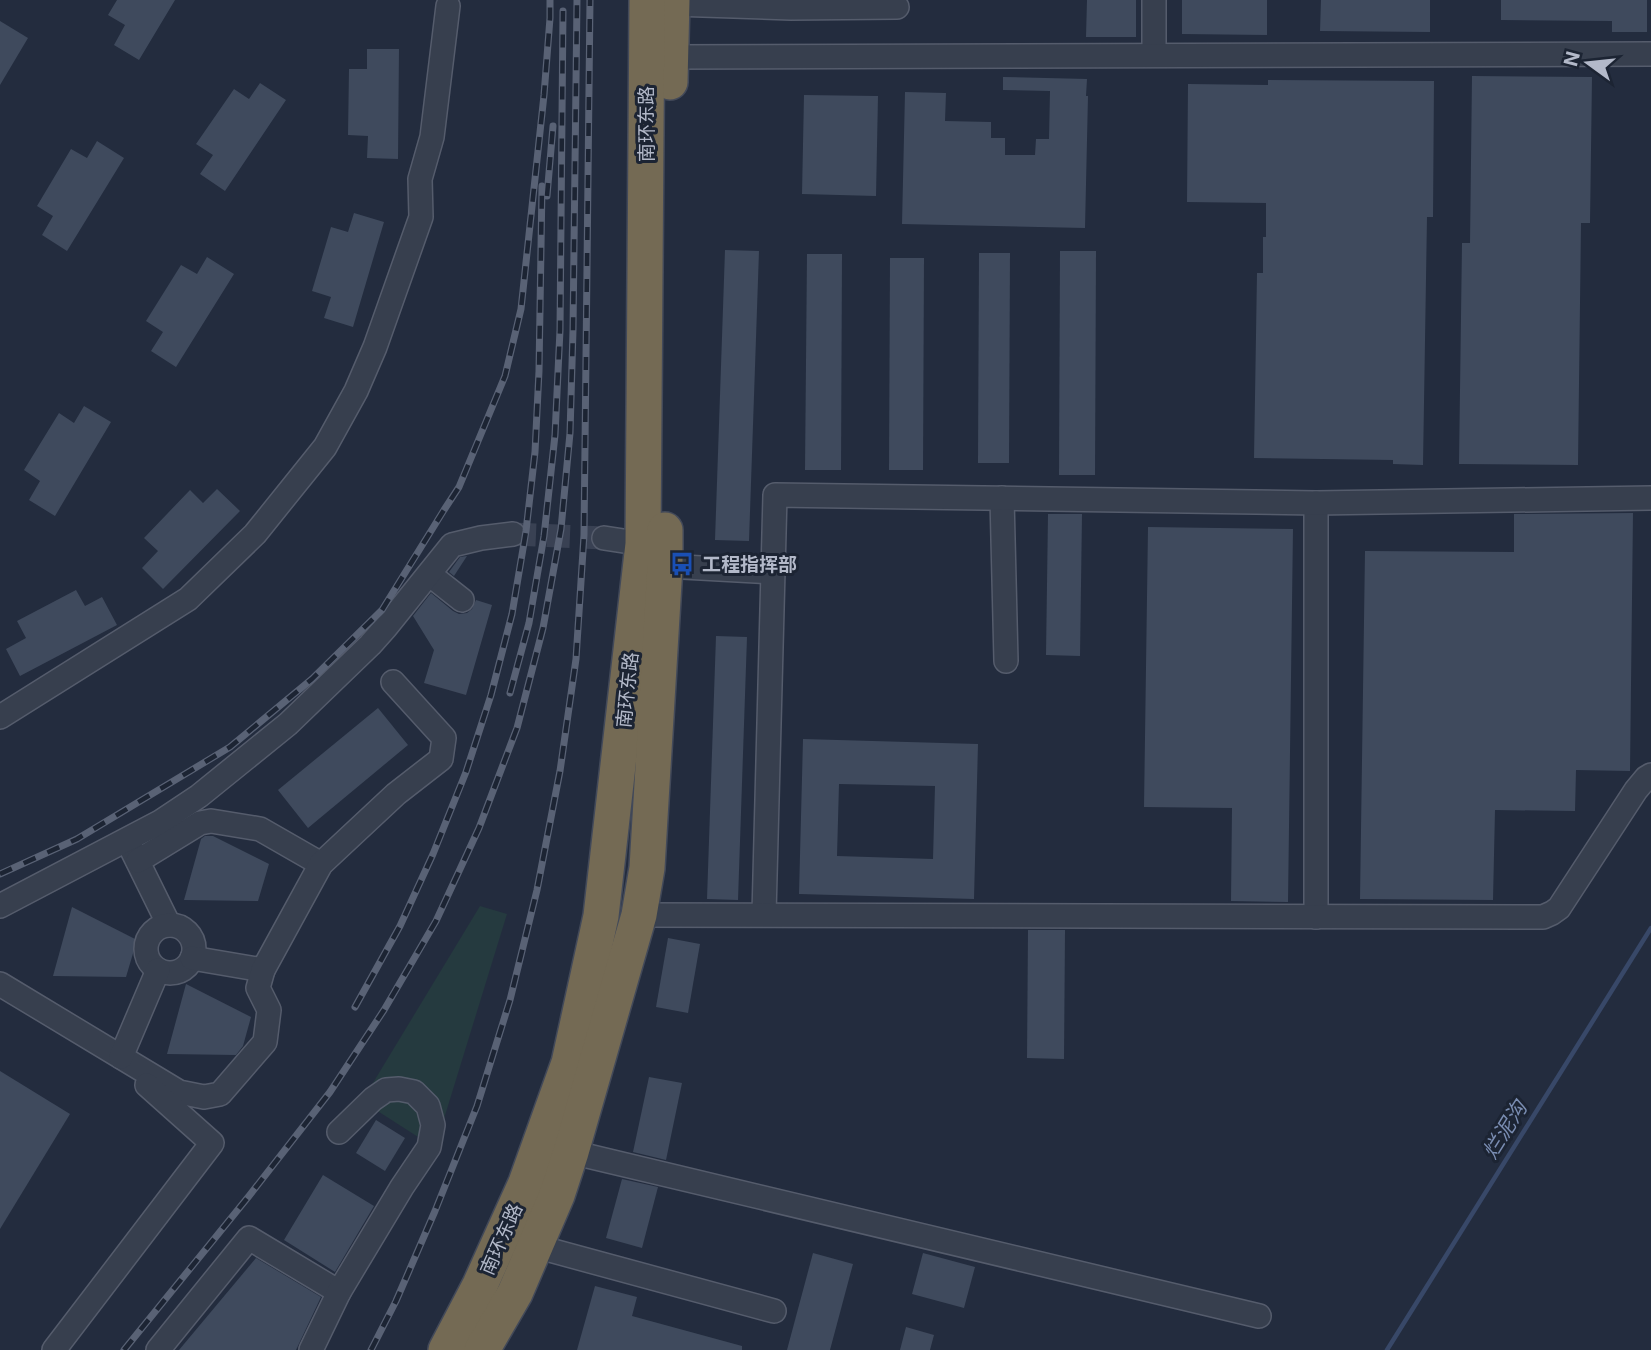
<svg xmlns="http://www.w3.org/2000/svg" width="1651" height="1350" font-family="Inter,'Noto Sans SC',sans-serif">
	<rect width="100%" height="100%" fill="#232c3e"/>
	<polygon fill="#253a3f" points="480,906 507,914 443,1122 429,1144 362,1101"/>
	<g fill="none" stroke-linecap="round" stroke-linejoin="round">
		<polyline stroke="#384868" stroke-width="4.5" points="1387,1350 1651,928"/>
	</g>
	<g fill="#3f4a5d" fill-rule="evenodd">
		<polygon points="117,0 175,0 139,60 114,45 125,25 108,15"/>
		<polygon points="1087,0 1136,0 1136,37 1086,37"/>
		<polygon points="1182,0 1267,0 1267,35 1182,34"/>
		<polygon points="1321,0 1430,0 1430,32 1320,31"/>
		<polygon points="1501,0 1647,0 1647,32 1612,32 1612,21 1501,20"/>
		<polygon points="0,21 28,38 0,85"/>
		<polygon points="367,49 399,49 398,159 367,158 368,136 348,135 349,69 367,69"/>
		<polygon points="1472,76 1592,77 1590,223 1581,223 1578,465 1459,464 1462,243 1470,243"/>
		<polygon points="1003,77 1087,79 1086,96 1088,96 1085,228 902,224 905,92 946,93 945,121 991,122 991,138 1005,138 1005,155 1035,155 1036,139 1049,139 1050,91 1003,90"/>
		<polygon points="1268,80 1434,81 1433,217 1427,217 1423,465 1393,464 1393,460 1254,458 1257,273 1263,273 1263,237 1266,237 1266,203 1187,202 1188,84 1268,85"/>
		<polygon points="260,83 286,100 225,191 200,174 213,155 196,144 234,89 249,99"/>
		<polygon points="804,95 878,96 876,196 802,194"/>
		<polygon points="97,141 124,158 67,251 42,235 53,216 37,206 71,149 87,158"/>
		<polygon points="354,213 384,222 353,327 324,318 331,297 312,291 331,227 348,232"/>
		<polygon points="725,250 759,251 749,541 715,540"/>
		<polygon points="1060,251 1096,251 1095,475 1059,475"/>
		<polygon points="979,253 1010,253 1009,463 978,463"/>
		<polygon points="807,254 842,254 841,470 805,470"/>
		<polygon points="207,257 234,274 176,367 151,351 163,332 146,321 181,265 197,274"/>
		<polygon points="890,258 924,258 923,470 889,470"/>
		<polygon points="84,406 111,422 55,516 29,500 40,481 24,470 59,413 74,423"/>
		<polygon points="217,489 240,511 163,589 142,568 158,551 144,538 190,490 203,503"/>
		<polygon points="1633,513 1630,771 1576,770 1575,811 1495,810 1493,900 1360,899 1365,551 1514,552 1514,514"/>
		<polygon points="1048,514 1082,514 1080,656 1046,655"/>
		<polygon points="1148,527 1293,529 1288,902 1231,901 1232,808 1144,807"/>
		<polygon points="467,556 454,576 449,572 460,557"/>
		<polygon points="76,590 85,606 102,597 117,625 20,676 6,649 26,638 17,621"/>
		<polygon points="431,593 453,611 459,614 467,613 472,609 476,600 492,605 466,695 424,683 434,650 413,616"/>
		<polygon points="716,636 747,637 738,900 707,899"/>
		<polygon points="378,708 408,745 308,828 278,790"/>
		<path d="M803 739 978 744 974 899 799 894ZM839 784 935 786 933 859 837 856Z"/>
		<polygon points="205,836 213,836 269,864 258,901 184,900 201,839"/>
		<polygon points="72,907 137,940 126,977 53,976"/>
		<polygon points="1028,930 1065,930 1064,1059 1027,1058"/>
		<polygon points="668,938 700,944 688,1013 656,1007"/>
		<polygon points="186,984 251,1017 243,1046 236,1055 167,1054"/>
		<polygon points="0,1071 70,1114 0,1229"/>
		<polygon points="649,1077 682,1083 666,1160 633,1152"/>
		<polygon points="376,1120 405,1138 385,1171 356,1153"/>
		<polygon points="323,1175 374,1206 335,1272 284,1240"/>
		<polygon points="622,1179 658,1187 642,1248 606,1238"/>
		<polygon points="813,1253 853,1264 830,1350 787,1350"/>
		<polygon points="923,1253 975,1267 964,1308 912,1294"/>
		<polygon points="256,1258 321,1297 296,1350 179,1350"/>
		<polygon points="595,1286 637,1297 632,1316 742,1346 742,1350 577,1350"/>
		<polygon points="906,1327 934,1335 930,1350 900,1350"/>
	</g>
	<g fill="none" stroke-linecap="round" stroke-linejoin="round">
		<polyline stroke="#394153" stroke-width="23" stroke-dasharray="23 11" stroke-linecap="butt" points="513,534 604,538"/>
		<g stroke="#555c6c" stroke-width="26">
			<g id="minor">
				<polyline points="672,4 791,8 897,7"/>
				<polyline points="1154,55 1154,0"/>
				<polyline points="671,57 1651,54"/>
				<polyline points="1002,498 1006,661"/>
				<polyline points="1316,503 1316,917"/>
				<polyline points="604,538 643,544"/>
				<polyline points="665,566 773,572"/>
				<polyline points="429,574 462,600"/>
				<polyline points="0,717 188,599 255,534 325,447 356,391 375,347 421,217 420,179 432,137 448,6"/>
				<polyline points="131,848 169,925"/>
				<polyline points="138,861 200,823 211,821 260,829 321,864"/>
				<polyline points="0,906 160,822 199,796 288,724 370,645 386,627 452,545 481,538 513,534"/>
				<polyline points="764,914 775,495 1316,503 1651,498"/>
				<polyline points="639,915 1543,917 1552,913 1559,908 1636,790 1646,778 1651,775"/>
				<circle cx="170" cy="949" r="24"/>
				<polyline points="192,958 263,970"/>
				<polyline points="0,984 179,1092 204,1097 220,1094 265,1042 269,1010 258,988 263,970 321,864 396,794 441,759 444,738 393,682"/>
				<polyline points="121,1057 158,970"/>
				<polyline points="571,1152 1259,1316"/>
				<polyline points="535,1246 774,1311"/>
				<polyline points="54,1350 212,1143 147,1085"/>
				<polyline points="158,1350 249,1238 339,1292"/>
				<polyline points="311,1350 339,1292 402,1187 429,1147 433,1125 428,1106 414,1092 399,1089 386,1090 373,1099 339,1132"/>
			</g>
		</g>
		<g stroke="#424959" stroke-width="38">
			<g id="highway">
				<polyline points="670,82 672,0"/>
				<polyline points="446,1350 480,1285 526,1183 569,1063 601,916 643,544 647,0"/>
				<polyline points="482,1350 515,1293 557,1195 571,1152 639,915 647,868 665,566 665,530"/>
			</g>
		</g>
		<use href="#minor" stroke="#373f4e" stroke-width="23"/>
		<use href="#highway" stroke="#746a54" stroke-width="35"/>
		<g stroke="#596275" stroke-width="7">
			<g id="rail">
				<polyline points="547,196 553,126"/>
				<polyline points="510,693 529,623 544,536 555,435 560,330 563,11"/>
				<polyline points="0,874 77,839 230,747 312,679 382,610 444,510 459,487 505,376 521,309 544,95 550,18 550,0"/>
				<polyline points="355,1007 400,926 433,854 466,772 491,695 512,614 526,531 535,452 539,371 542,186"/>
				<polyline points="124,1350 249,1196 330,1092 384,1010 436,921 479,828 517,728 543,628 561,529 570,433 573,330 577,0"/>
				<polyline points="371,1350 396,1301 435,1211 477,1106 510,1000 537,890 560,771 576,659 584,535 590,0"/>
			</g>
		</g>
		<use href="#rail" stroke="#1c2433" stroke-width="4.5" stroke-dasharray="13" stroke-linecap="butt"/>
	</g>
	<defs>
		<g id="bus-bare" transform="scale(1.89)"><path d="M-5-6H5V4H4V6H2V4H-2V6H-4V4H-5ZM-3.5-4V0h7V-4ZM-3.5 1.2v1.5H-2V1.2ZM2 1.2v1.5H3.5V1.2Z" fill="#1a4fb4" stroke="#1c2433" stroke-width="2.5" paint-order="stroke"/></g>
	</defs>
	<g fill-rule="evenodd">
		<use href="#bus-bare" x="682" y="564"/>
	</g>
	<g text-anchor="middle" stroke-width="6" stroke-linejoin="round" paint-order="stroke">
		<g font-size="19" fill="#b3b9c9" stroke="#1c2433">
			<text transform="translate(646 124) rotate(-90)" y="7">南环东路</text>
			<text transform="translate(627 690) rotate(-84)" y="7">南环东路</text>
			<text transform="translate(501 1239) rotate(-66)" y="7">南环东路</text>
		</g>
		<g font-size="19" font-weight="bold" fill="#b3b9c9" stroke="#1c2433" text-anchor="start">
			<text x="702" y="571">工程指挥部</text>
		</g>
		<g font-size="21" font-style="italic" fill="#7a8db2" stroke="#1c2433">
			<text transform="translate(1505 1130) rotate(-58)" y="7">烂泥沟</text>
		</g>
	</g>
	<g transform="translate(1588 63) rotate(285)" stroke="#1c2433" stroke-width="5" paint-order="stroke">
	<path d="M0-5L12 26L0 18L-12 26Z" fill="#b3b9c9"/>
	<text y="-10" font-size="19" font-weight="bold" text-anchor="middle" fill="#b3b9c9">N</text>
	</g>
</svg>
